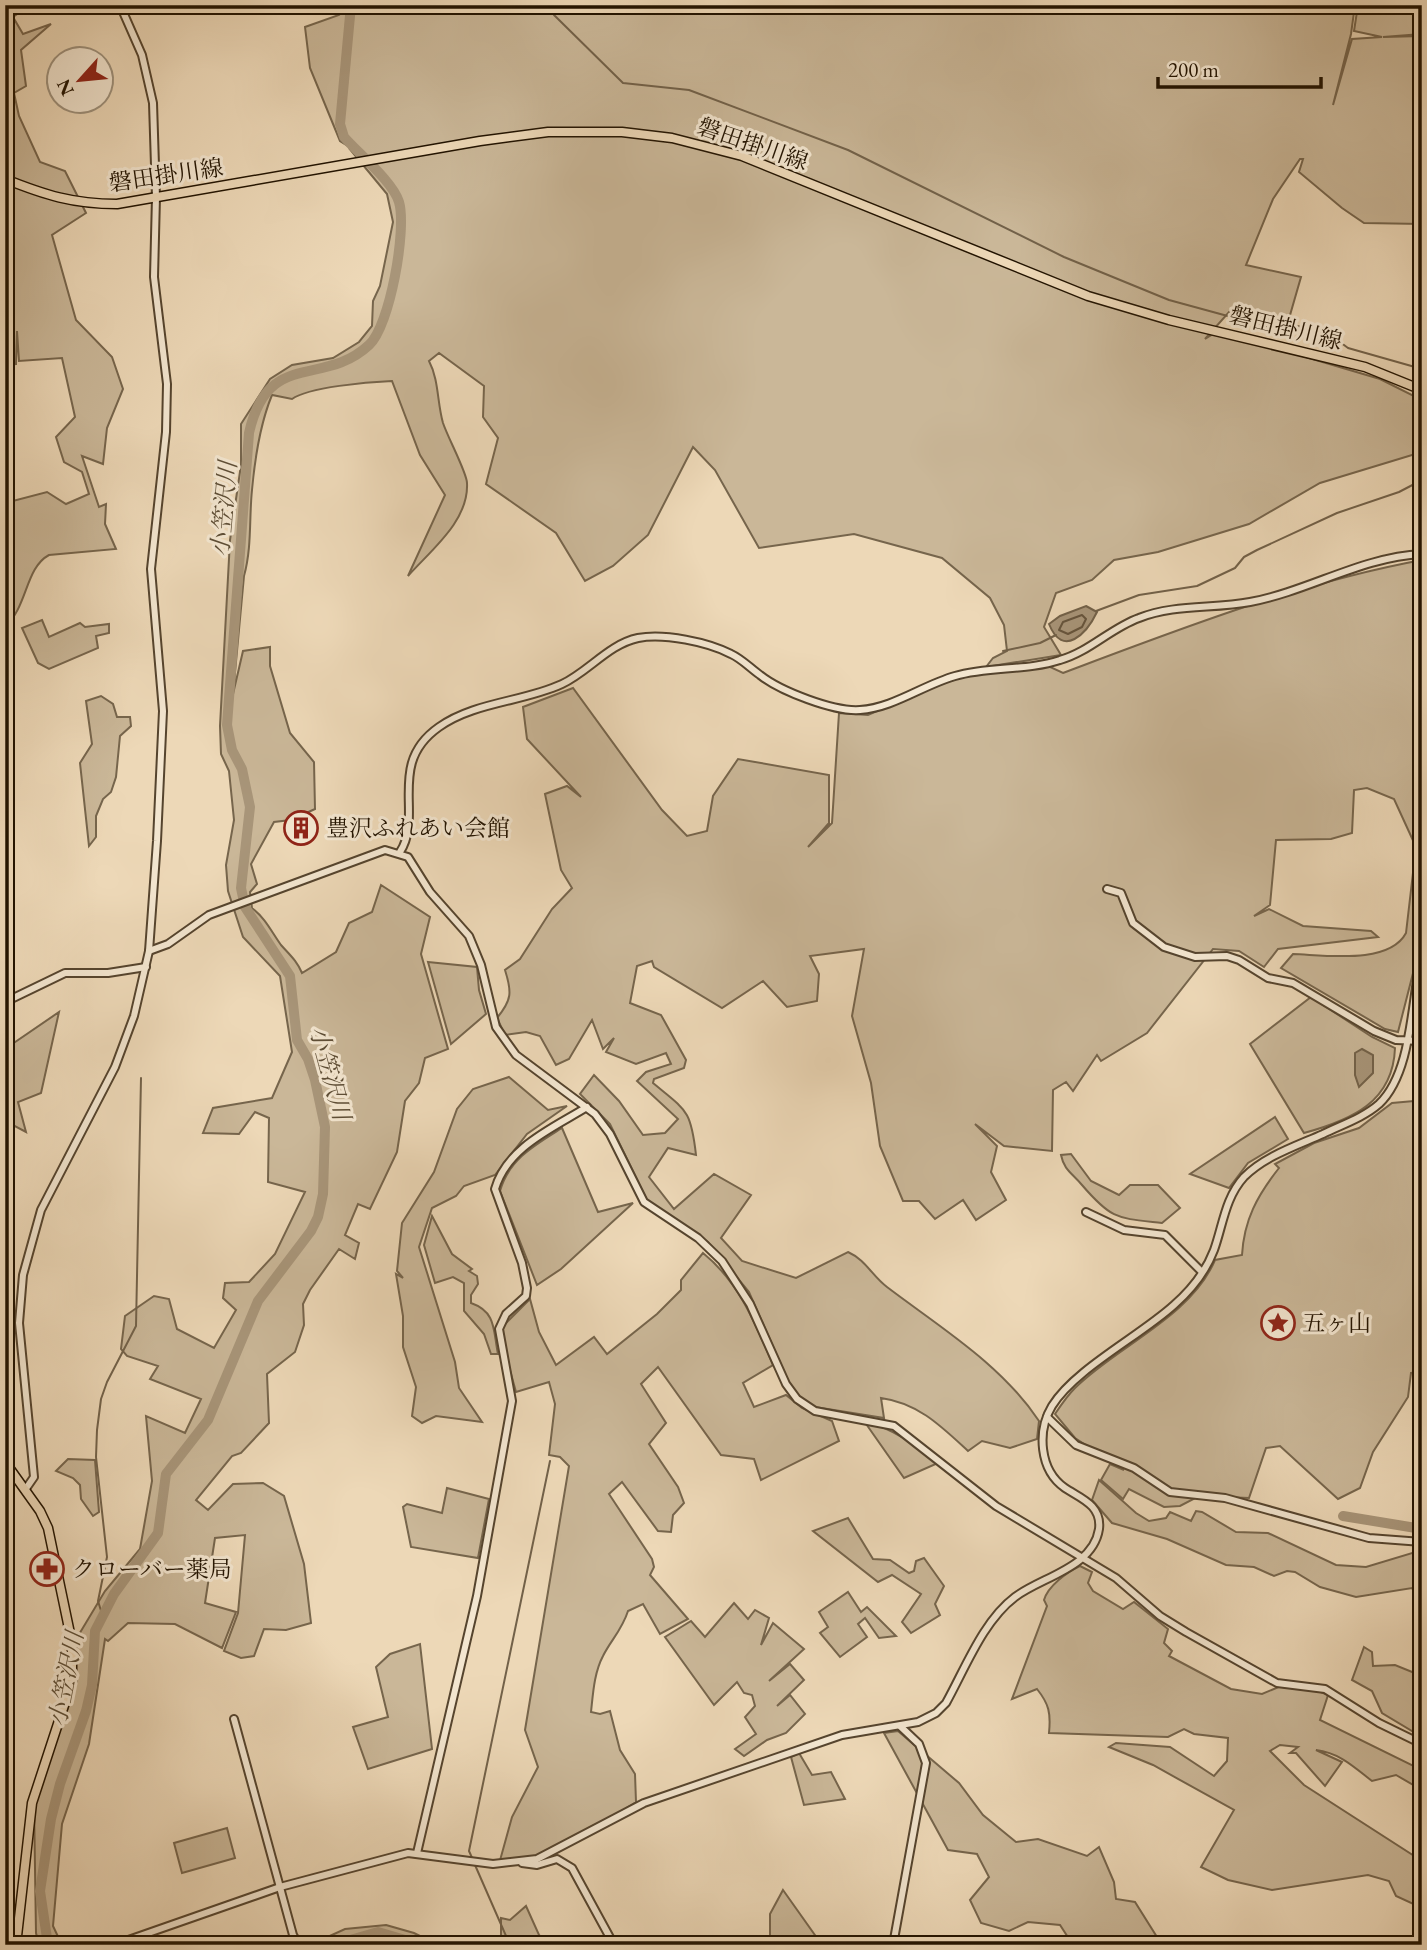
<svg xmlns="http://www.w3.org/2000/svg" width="1427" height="1950" font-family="'EB Garamond','Noto Serif JP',serif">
	<rect width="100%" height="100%" fill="#edd8b7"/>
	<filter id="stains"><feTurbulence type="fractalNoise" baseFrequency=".00286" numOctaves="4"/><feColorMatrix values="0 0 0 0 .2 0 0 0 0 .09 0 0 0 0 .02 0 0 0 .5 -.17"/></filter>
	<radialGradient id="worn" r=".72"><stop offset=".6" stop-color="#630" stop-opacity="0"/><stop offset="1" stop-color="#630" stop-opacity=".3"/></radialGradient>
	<g fill="#cab798" stroke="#76654c" stroke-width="2">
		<path d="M5 5H30L13 17 23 34 51 24 21 50 26 86 14 93 19 116 40 162 65 171 86 213 52 235 76 320 112 357 123 389 107 428 103 464 82 456 99 507 106 504 105 524 116 549 49 555C25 568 28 606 5 627V503L47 492 66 504 89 494 82 472 64 462 56 437 75 417 62 358 19 361 17 331 16 364 5 365Z"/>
		<path d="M348 5H1355L1351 34 1333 105 1352 39 1382 37 1354 31 1358 5H1422V34L1383 37 1422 36V224L1364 223 1342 208 1299 172 1303 159H1300L1273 199 1246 265 1301 277 1288 322 1229 312 1205 339 1218 331 1380 379 1422 400V452L1320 483 1249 524 1158 552 1114 560 1092 580 1056 593 1044 627 1061 655 986 667 993 658 1007 651 1004 625 990 598 942 558 854 534 759 548 715 470 693 447 648 535 613 566 585 581 556 533 486 484 498 438 483 417 484 386 439 353 429 361C439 380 437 402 443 423 448 438 467 473 467 483 469 521 431 550 408 576L445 495 420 455 392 381C368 382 309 387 292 399L272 395C260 424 255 457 252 490 249 519 252 547 244 576L233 694 243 651 270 647V666L290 733 314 762 315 809 291 820 274 822 251 864 257 884 250 892 252 908C266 919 271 931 281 945 290 955 297 961 302 973L336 952 349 923 372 912 381 885 430 917 421 954 448 1049 425 1058 419 1083 405 1101 397 1152 370 1209 358 1204 345 1235 359 1243 355 1259 339 1249 310 1290 303 1304 304 1325 295 1352 267 1374 269 1423 241 1453 232 1456 196 1500 208 1510 233 1484 263 1483 284 1496 304 1564 311 1623 286 1630 264 1629 254 1656 241 1658 224 1651 238 1613 245 1535 215 1538 205 1603 236 1612 222 1648 175 1624 128 1623 108 1641 105 1639 89 1744 62 1824 53 1926 62 1945H39L36 1933 34 1803 70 1702 75 1641 105 1591 140 1549 152 1481 146 1416 185 1433 201 1399 150 1379 158 1366 127 1356 121 1349 125 1316 154 1296 169 1299 177 1329 214 1348 236 1310 223 1298 225 1283 249 1282 275 1254 305 1192 268 1182 269 1118 255 1112 239 1134 203 1133 213 1108 272 1098 292 1052 280 976 243 937 228 891 226 865 234 820 229 771 221 754 220 726 230 540 241 465V424L270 379 292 365 333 358 359 342 372 326 373 301 380 286 393 222 387 194 349 148 372 161 340 141 310 68 305 27 339 15Z"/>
		<path d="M1422 560V742L1418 754 1422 747V938L1398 1032 1385 1029 1281 968 1293 954C1325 955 1389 965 1406 933L1416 847 1394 799 1367 788 1354 790 1352 833 1331 839 1276 840 1270 905 1254 916 1269 909 1303 926 1371 931 1378 937 1278 949 1264 967 1239 951 1213 949 1147 1033 1101 1061 1097 1055 1073 1091 1066 1082 1053 1090 1052 1151 1004 1146 975 1124 997 1146 991 1172 1006 1200 976 1220 963 1200 935 1219 919 1201H903L880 1146 871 1083 852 1016 864 949 810 956 819 974 817 1001 787 1007 763 981 722 1008 654 967 652 961 637 966 630 1003 661 1015 686 1060 684 1068 654 1079 653 1083C687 1111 691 1110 696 1155L668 1148 649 1177 674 1209 714 1174 751 1195 721 1238 742 1261 796 1278 848 1252C866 1260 872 1276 887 1287 941 1328 1001 1364 1039 1421L1037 1439 1010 1448 982 1441 968 1451C941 1426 918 1403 881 1398L884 1418 815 1407 801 1399 789 1383 749 1292 708 1242 647 1200 610 1124 580 1094 594 1075 619 1101 643 1135 665 1133 678 1119 637 1081 646 1072 671 1064 666 1053 636 1064 606 1052 614 1038 603 1049 592 1020 569 1059 556 1065 540 1036 526 1032 505 1035 497 1018C512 1000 512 992 505 970L520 959 552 909 572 888 561 870 545 794 567 786 581 797 527 739 523 707 573 688 662 810 687 836 707 831 713 796 738 759 829 775V823L808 847 832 823 839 713 868 715 934 686 963 677 1046 665 1063 673C1180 629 1298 583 1422 560Z"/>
		<polygon points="42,620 49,637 80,623 85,627 109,624 109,633 96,636 98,648 49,669 38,663 22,628"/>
		<polygon points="101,696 113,704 117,717 130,717 131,726 120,736 116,777 111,792 103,799 96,816 96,837 89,846 80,763 92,744 86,701"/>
		<polygon points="428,962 477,967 479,990 486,1014 451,1044"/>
		<path d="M1311 997 1372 1037 1395 1048C1393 1102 1352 1120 1304 1133L1250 1044Z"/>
		<polygon points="59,1012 41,1093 18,1102 26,1132 5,1121 5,1049"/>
		<polygon points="509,1077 548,1110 567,1106 527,1134 495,1175 464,1186 456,1196 432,1208 419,1247 455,1362 459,1388 482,1422 436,1416 422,1423 412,1416 416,1387 403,1347 403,1316 396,1274 403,1278 397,1271 402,1223 434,1172 457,1109 473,1089"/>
		<path d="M1414 1101 1422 1103V1372L1411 1373 1408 1397 1373 1452 1360 1488 1338 1499 1280 1446 1266 1448 1249 1498 1199 1496 1180 1506 1164 1507 1129 1489 1123 1499 1101 1480 1110 1464 1124 1470 1075 1438 1055 1414C1061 1405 1067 1396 1075 1388 1117 1346 1191 1317 1215 1260L1242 1255C1244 1220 1257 1196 1279 1168L1275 1164 1314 1143 1359 1128 1392 1103Z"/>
		<polygon points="1275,1117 1288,1139 1248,1163 1229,1188 1190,1174"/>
		<path d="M562 1128 598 1212 633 1203 561 1269 537 1285 500 1191C509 1159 535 1145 562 1128Z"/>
		<path d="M1071 1154 1091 1181 1119 1195 1130 1185H1158L1180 1208 1162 1223C1117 1218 1112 1220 1082 1185 1072 1173 1064 1170 1061 1155Z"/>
		<path d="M432 1216 452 1254 472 1269 469 1271 477 1276 478 1284 471 1295V1303C497 1312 493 1331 498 1354H491L484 1334 464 1311V1283L453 1277 435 1283 424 1245Z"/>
		<path d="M703 1253C739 1282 755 1323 773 1365L743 1383 754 1407 786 1395 802 1408 832 1421 839 1441 761 1480 754 1459 721 1455 658 1367 641 1384 666 1423 649 1444 678 1487 684 1503 673 1515 671 1532 658 1531 622 1482 609 1494 652 1559 654 1567 650 1575 688 1619 660 1634 643 1604 628 1611C622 1630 611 1640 603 1656 594 1673 593 1694 591 1712L600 1714 610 1711 620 1750 635 1774 636 1802 561 1849 535 1860 499 1864 512 1817 538 1767 525 1730 569 1466 560 1457 549 1455 555 1404 549 1382 516 1392 500 1334 502 1327 530 1299 539 1332 556 1365 594 1337 607 1354 657 1314 681 1290V1280Z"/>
		<path d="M864 1421C894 1429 914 1444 938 1463L904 1478Z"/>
		<polygon points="68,1459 95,1460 99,1512 93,1516 81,1499 80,1485 73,1478 56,1471"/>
		<polygon points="1099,1480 1136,1513 1149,1521 1166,1518 1170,1512 1191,1521 1196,1511 1202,1512 1236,1532 1268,1533 1336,1565 1366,1567 1422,1550 1422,1605 1412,1588 1356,1597 1320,1587 1295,1572 1287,1571 1274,1576 1254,1567 1226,1565 1167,1539 1112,1523 1092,1500"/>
		<polygon points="447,1488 489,1499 478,1558 411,1547 403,1507 407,1504 442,1513"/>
		<polygon points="848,1518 873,1559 890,1560 909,1573 914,1571 916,1561 924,1558 944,1586 935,1604 940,1615 911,1633 902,1622 921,1594 892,1575 878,1582 813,1531"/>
		<path d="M1080 1566 1092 1572 1088 1583 1093 1591 1123 1609 1134 1602 1168 1629 1164 1643 1172 1651 1169 1656 1231 1689 1262 1694 1281 1686 1314 1689 1328 1695 1320 1720 1422 1770V1790L1396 1775 1372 1781C1354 1767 1340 1753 1316 1750L1342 1762 1325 1786 1296 1753H1290L1298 1747 1280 1745 1270 1751 1304 1785 1422 1861V1908L1396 1896 1389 1881 1368 1875 1272 1890 1228 1880 1201 1867 1234 1810 1153 1765 1109 1747 1116 1743 1170 1747 1214 1776 1227 1761 1228 1738 1194 1734 1184 1729 1168 1737 1049 1733C1051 1713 1049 1704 1037 1689L1012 1699 1047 1606 1044 1600C1048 1586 1067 1572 1080 1566Z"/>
		<polygon points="848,1592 861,1612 867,1607 896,1636 879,1638 865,1618 858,1624 867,1637 840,1657 820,1633 828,1627 819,1612"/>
		<polygon points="734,1603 748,1619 755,1610 769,1618 761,1645 773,1623 804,1649 769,1681 790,1664 804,1680 777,1706 790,1695 805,1714 786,1733 767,1740 744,1756 735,1749 756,1734 745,1717 755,1706 752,1695 744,1693 737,1682 714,1705 665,1637 691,1621 705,1637"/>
		<polygon points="420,1644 432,1749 368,1769 353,1727 388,1717 376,1667 390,1654"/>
		<polygon points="1364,1647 1372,1652 1373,1666 1395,1665 1422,1676 1422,1737 1382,1713 1372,1691 1352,1680"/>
		<polygon points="898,1731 959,1783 983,1815 1016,1842 1038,1839 1087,1856 1099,1847 1114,1882 1116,1899 1135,1902 1162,1945 1073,1945 1060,1925 1028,1922 1009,1931 981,1923 970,1900 989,1877 977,1854 948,1850 884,1733"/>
		<polygon points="799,1753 812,1775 831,1772 845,1799 804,1805 791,1757"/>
		<polygon points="227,1828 235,1858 182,1873 174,1843"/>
		<polygon points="783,1890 817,1938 820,1945 770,1945 770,1914"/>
		<polygon points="526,1906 539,1935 549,1945 501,1945 501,1918 510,1920"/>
		<polygon points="386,1925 414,1933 438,1945 310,1945 345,1929"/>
	</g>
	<g fill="#a89579" stroke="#726149" stroke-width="2">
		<path d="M1086 606 1097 612C1087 633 1063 659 1049 624L1060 616Z"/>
		<polygon points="1362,1049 1373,1055 1373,1073 1359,1087 1355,1075 1355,1053"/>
	</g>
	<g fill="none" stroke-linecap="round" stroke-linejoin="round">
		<polygon stroke="#65543c" stroke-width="2" points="1082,615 1086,619 1082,627 1068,634 1059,630 1063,622"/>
		<g stroke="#726149" stroke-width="2">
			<polyline points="554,15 623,83 689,90 848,150 1064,257 1169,300 1268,327 1290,325 1310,328 1332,336 1348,348 1422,369"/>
			<polyline points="1096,611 1139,595 1197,586 1235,568 1244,557 1257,550 1337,513 1399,492 1422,480"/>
			<polyline points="1003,651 1040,643 1056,635"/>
			<polyline points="102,1614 98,1601 107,1557 96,1457 97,1430 101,1399 107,1382 136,1326 141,1078"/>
			<polyline points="473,1860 469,1851 550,1461"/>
			<polyline points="475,1865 510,1945"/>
		</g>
		<g stroke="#a89579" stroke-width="10">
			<polyline points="1343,1516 1422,1529"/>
			<path d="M48 1945 40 1891 51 1819 60 1784 86 1711 92 1685 95 1631 114 1594 158 1533 166 1474 208 1420 258 1301 311 1231 318 1217 323 1194 325 1127 315 1080 308 1059 297 1040 290 976 245 907 241 888 250 807 242 769 232 750 227 725 249 433C268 348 323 388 369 345 390 326 407 229 399 202 393 182 359 154 344 137L340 124 351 5"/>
			<polyline points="333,1945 378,1932 422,1945"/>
		</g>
		<g stroke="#55442e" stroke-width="10">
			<g id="minor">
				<path d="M400 852C424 815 386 764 439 727 474 702 523 702 562 684 588 672 609 644 638 638 664 633 708 642 731 654 742 659 750 668 760 675 780 691 834 712 860 710 893 708 923 685 955 676 989 666 1027 671 1060 660 1089 652 1111 628 1139 618 1174 604 1213 609 1250 602 1309 591 1361 557 1422 554"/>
				<polyline points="1107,889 1121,893 1133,923 1164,947 1195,957 1227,956 1239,960 1268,978 1293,983 1374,1031 1396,1040 1422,1041"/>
				<polyline points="149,951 168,944 209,915 385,850 408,857 430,892 469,936 481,965 496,1027 516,1055 595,1114 610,1134 644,1202 698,1238 722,1261 750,1304 786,1384 797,1399 815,1411 894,1426 996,1506 1116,1578 1160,1616 1186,1632 1277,1683 1325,1689 1379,1723 1422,1744"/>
				<polyline points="5,1002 65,973 108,973 146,967"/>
				<polyline points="1086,1212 1124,1230 1165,1235 1202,1272"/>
				<polyline points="1047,1417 1076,1445 1134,1468 1170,1492 1225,1498 1369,1538 1422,1542"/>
				<polyline points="25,1490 34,1477 19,1323 23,1275 41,1210 115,1067 134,1016 149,951 157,841 163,711 151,569 166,432 167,384 154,277 156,197 153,103 142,55 120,5"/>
				<polyline points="234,1719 293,1935 299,1945"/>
				<path d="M417 1853 477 1596 512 1401 499 1329 506 1314 526 1296 527 1288 522 1263 495 1189C507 1147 553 1128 587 1107"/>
				<polyline points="522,1863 537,1865 557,1859 572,1868 614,1945"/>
				<path d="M114 1945 280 1887 408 1853 493 1864 537 1859 644 1803 842 1735 918 1722 936 1713 946 1703C965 1669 983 1621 1015 1597 1041 1577 1093 1568 1099 1529 1102 1505 1080 1498 1065 1488 1039 1470 1037 1431 1052 1406 1075 1369 1140 1336 1174 1305 1191 1290 1206 1271 1214 1250 1223 1225 1225 1198 1244 1177 1265 1156 1296 1146 1323 1134 1341 1125 1363 1118 1379 1104 1413 1072 1411 998 1422 953"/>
				<polyline points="893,1945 926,1763 919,1744 900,1726"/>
			</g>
		</g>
		<g stroke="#221300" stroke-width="11">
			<g id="major">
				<path d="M5 179C45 195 73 204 117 204L480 141 548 132H622L672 138 742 156 1088 296 1169 320 1365 367 1422 390"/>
				<polyline points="5,1462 40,1511 48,1528 72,1643 72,1681 32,1803 16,1945"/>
			</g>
		</g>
		<use href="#minor" stroke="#f3e6d0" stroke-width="6"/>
		<use href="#major" stroke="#edd8b7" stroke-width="8"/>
	</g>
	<defs>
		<g id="building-ring" transform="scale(1.75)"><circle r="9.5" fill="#f3e6d0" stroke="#8f2418" stroke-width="1.5"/><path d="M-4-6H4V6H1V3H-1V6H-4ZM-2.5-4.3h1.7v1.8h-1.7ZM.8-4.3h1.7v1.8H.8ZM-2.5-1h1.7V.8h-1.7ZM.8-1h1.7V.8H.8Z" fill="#8f2418"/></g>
		<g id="sight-ring" transform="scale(1.75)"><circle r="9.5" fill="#f3e6d0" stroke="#8f2418" stroke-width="1.5"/><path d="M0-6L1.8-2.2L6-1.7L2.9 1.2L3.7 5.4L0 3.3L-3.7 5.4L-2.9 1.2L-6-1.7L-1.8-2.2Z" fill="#8f2418"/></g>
		<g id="pharmacy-ring" transform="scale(1.75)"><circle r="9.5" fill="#f3e6d0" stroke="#8f2418" stroke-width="1.5"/><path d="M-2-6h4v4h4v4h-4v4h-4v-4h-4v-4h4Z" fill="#8f2418"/></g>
	</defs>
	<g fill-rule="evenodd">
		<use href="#building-ring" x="301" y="828"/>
		<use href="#sight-ring" x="1278" y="1323"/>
		<use href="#pharmacy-ring" x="47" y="1569"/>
	</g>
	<g text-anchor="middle" stroke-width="6" stroke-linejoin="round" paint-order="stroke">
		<g font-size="23" fill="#221300" stroke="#f3e6d0">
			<text transform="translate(753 144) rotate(19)" y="8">磐田掛川線</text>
			<text transform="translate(166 175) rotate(-8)" y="8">磐田掛川線</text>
			<text transform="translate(1286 328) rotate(14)" y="8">磐田掛川線</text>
		</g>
		<g font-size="23" fill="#221300" stroke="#f3e6d0" text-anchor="start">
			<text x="326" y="836">豊沢ふれあい会館</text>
			<text x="1302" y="1331">五ヶ山</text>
			<text x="72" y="1577">クローバー薬局</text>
		</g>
		<g font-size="24" font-style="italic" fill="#5e4e36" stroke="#f3e6d0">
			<text transform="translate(224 509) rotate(-85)" y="8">小笠沢川</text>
			<text transform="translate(330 1073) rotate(75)" y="8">小笠沢川</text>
			<text transform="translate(66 1679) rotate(-79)" y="8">小笠沢川</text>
		</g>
	</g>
	<rect width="1427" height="1950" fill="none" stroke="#edd8b7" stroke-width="28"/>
	<rect x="7" y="7" width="1413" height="1936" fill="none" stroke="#221300" stroke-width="3.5"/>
	<rect x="14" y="14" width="1399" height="1922" fill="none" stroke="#221300" stroke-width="2"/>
	<g transform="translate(80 80) rotate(243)"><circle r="33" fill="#f3e6d0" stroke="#9f927d" stroke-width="2"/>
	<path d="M0-5L12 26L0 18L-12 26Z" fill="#8f2418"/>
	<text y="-10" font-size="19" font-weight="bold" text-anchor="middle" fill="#221300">N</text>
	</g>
	<path d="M1158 77v10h163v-10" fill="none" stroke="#221300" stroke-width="3.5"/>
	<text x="1168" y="77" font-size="21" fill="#221300" stroke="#f3e6d0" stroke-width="5" paint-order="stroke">200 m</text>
	<rect width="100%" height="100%" filter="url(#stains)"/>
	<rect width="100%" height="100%" fill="url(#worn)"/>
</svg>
